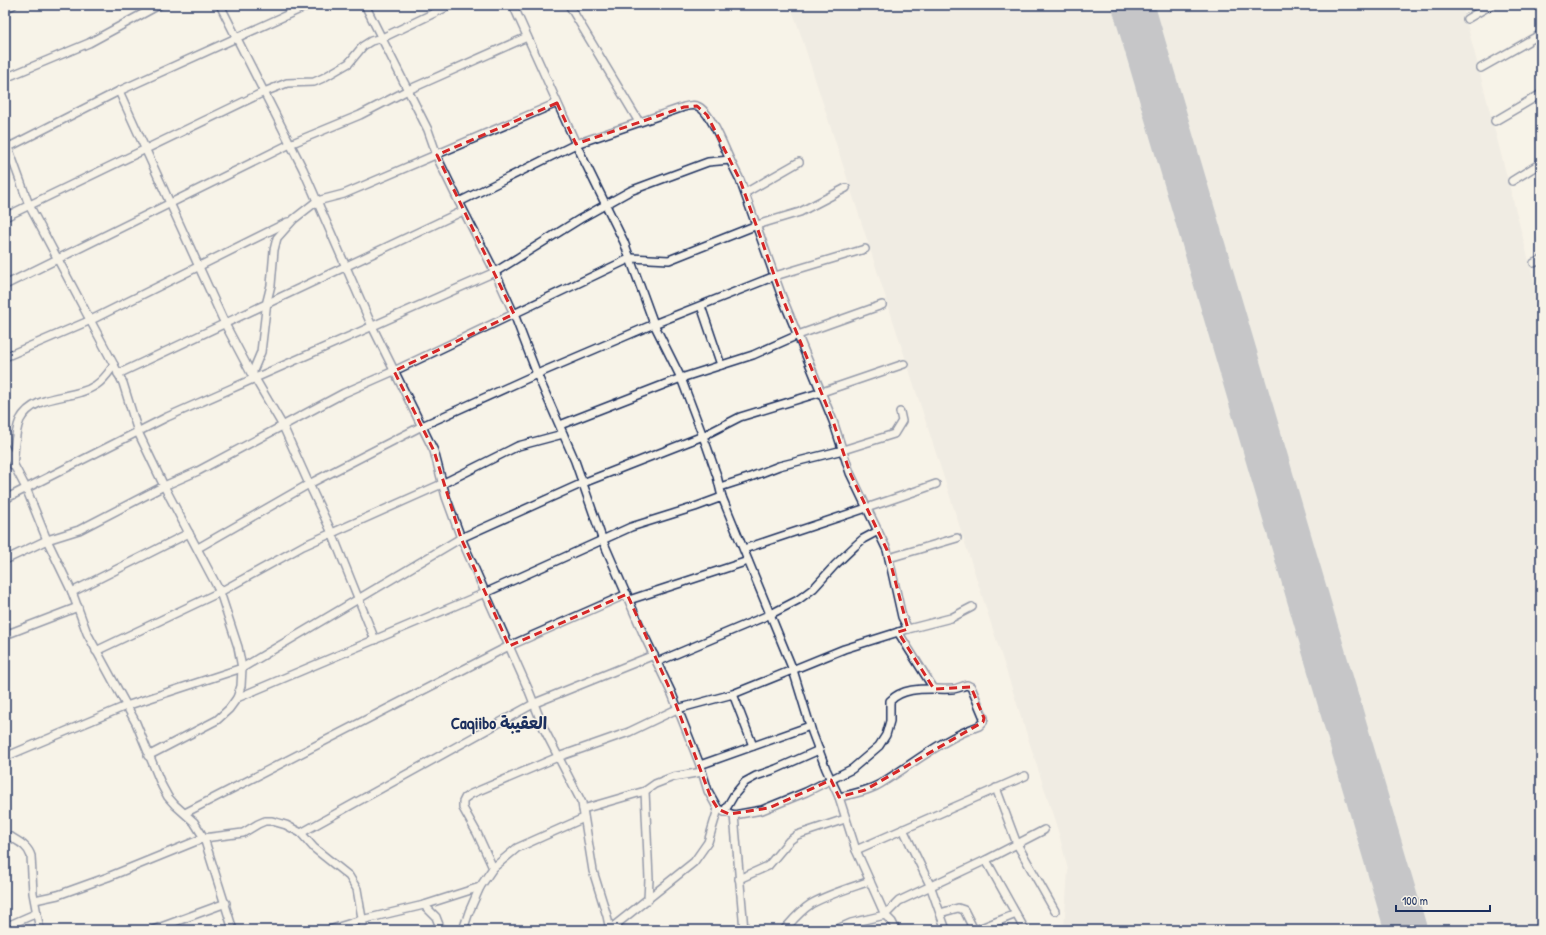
<svg xmlns="http://www.w3.org/2000/svg" width="1546" height="935" font-family="'Patrick Hand','Playpen Sans Arabic',sans-serif">
	<rect width="100%" height="100%" fill="#f7f3e8"/>
	<filter id="ink" filterUnits="userSpaceOnUse"><feTurbulence type="fractalNoise" baseFrequency=".025" numOctaves="2"/><feDisplacementMap in="SourceGraphic" scale="8" xChannelSelector="R" yChannelSelector="G"/><feConvolveMatrix kernelMatrix="1 2 1 2 8 2 1 2 1" color-interpolation-filters="sRGB"/></filter>
	<g filter="url(#ink)">
		<polygon fill="#e6e5de" points="790,5 1462,5 1541,307 1541,930 1064,930 1068,870 1059,834 798,26"/>
		<g fill="none" stroke-linecap="round" stroke-linejoin="round">
			<polyline stroke="#8991a3" stroke-width="42" points="1133,5 1406,930"/>
			<g stroke="#1b2f5e" stroke-width="10">
				<g id="street">
					<polyline points="220,5 303,169 371,324 434,451 446,497 461,538 529,691 544,729 582,803 593,871 607,916 610,930"/>
					<path d="M365 5 428 130 439 161 459 202 495 272 514 314 537 374 575 461 603 541 643 633 672 694 700 765 708 791 718 809 734 815 762 810 806 792 852 769 879 746 886 735 890 721V701C905 685 931 690 952 689 957 689 962 686 967 685L971 687 984 718 983 722 979 726C942 739 913 764 880 784 868 791 853 794 839 797"/>
					<polyline points="513,5 576,144 624,242 654,324 681,378 707,447 717,476 722,497"/>
					<polyline points="569,5 639,122"/>
					<polyline points="5,9 13,5"/>
					<polyline points="1467,19 1491,5"/>
					<polyline points="1481,68 1541,34"/>
					<polyline points="5,78 89,43 159,5"/>
					<polyline points="119,91 225,324 253,377"/>
					<polyline points="1495,121 1541,94"/>
					<polyline points="5,139 29,205 114,365 123,383 138,432 164,486 79,530 47,540 5,560"/>
					<polyline points="5,149 119,91 309,5"/>
					<polyline points="1512,181 1541,163"/>
					<polyline points="745,193 799,162"/>
					<path d="M459 202 576 144 684 107C688 106 693 105 697 106 710 110 724 147 730 160"/>
					<polyline points="5,217 264,92 287,83 314,82 323,78 349,63 363,46 371,41 382,38 451,5"/>
					<polyline points="1534,263 1541,260"/>
					<polyline points="5,285 290,144 360,115 408,90 527,37"/>
					<polyline points="701,306 721,365"/>
					<polyline points="5,357 91,320 288,222"/>
					<polyline points="118,374 463,211"/>
					<polyline points="560,425 681,378 753,355 798,335 882,305"/>
					<polyline points="5,448 26,488 47,540 72,592 87,633 136,723 162,786 168,797 175,805 194,822 204,838 233,930"/>
					<path d="M13 465C15 451 14 433 20 420 35 392 73 401 96 385 104 380 109 372 114 365"/>
					<polyline points="720,487 748,478 779,466 843,450 894,434 902,421 900,412"/>
					<polyline points="5,499 167,417 495,272 580,219 630,191 708,162 730,160 740,180 782,297 833,421 850,473 887,550 902,617 908,629"/>
					<polyline points="198,548 309,484 422,426 537,374 654,324 775,276 865,249"/>
					<path d="M744 549C808 527 872 507 936 484"/>
					<polyline points="889,558 957,538"/>
					<polyline points="72,592 189,533"/>
					<polyline points="629,600 748,561"/>
					<polyline points="898,632 934,689"/>
					<polyline points="5,635 78,607"/>
					<polyline points="375,640 332,533 309,484 283,426 253,375 253,371 261,352 267,301 271,285 274,250 277,238 294,219 317,201 344,194 557,103"/>
					<polyline points="96,651 220,592 303,546 444,483 518,446 563,434"/>
					<polyline points="657,662 771,614 798,600 814,588 835,565 855,546 863,539 878,531"/>
					<polyline points="733,694 753,746"/>
					<polyline points="237,698 485,593 631,527 695,507 722,497 793,670 812,732 826,769 839,797 856,850 885,915 892,922 896,930"/>
					<polyline points="148,756 217,720 229,709 237,698 241,686 242,668 238,647 220,592 164,486 198,471 344,393 394,371 631,258 669,260 757,225 800,212 846,188"/>
					<polyline points="5,757 126,706 242,668 461,538 583,483 703,436 740,417 822,392 904,364"/>
					<polyline points="700,765 810,726"/>
					<polyline points="996,788 1017,844 1055,911"/>
					<polyline points="645,791 649,879 648,900"/>
					<polyline points="583,809 645,791 655,784 673,777 702,772"/>
					<polyline points="724,812 734,795 745,782 756,776 776,769 819,750"/>
					<polyline points="185,813 509,646 627,594"/>
					<polyline points="734,815 744,930"/>
					<polyline points="903,829 930,885 946,930"/>
					<polyline points="301,833 535,703 654,655"/>
					<path d="M11 837C19 842 28 846 31 856L33 893 40 930"/>
					<polyline points="856,850 1025,776"/>
					<polyline points="986,860 1025,930"/>
					<polyline points="493,868 517,848 584,818"/>
					<polyline points="739,879 768,866 789,841 797,835 845,819"/>
					<polyline points="35,900 58,895 108,877 204,838 243,833 258,824 265,821 272,821 286,825 301,833 314,848 349,876 357,889 364,930"/>
					<polyline points="424,905 436,917 441,930"/>
					<polyline points="940,913 958,908 964,910 974,930"/>
					<polyline points="5,927 37,913"/>
					<polyline points="153,930 226,903"/>
					<polyline points="329,930 361,920 424,905 480,887"/>
					<polyline points="463,930 469,912 480,887 493,868 477,833 463,808 463,802 465,798 471,794 558,757 629,732 677,709 733,694 844,649 908,629 951,618 972,607"/>
					<polyline points="609,930 694,862 708,842 718,809"/>
					<path d="M784 930C792 921 800 911 811 904 829 894 850 888 870 881"/>
					<polyline points="835,930 851,923 885,915 899,901 986,860 1044,830"/>
					<polyline points="976,930 1016,914"/>
				</g>
			</g>
			<use href="#street" stroke="#f7f3e8" stroke-width="7"/>
		</g>
	</g>
	<path d="M0 0H1546V935H0ZM557 103 576 144 684 107 697 106 707 115 740 180 782 297 833 421 850 473 887 550 908 629 898 632 934 689 971 687 984 718 983 722 865 790 839 797 831 780 769 808 729 814 718 809 711 798 672 694 627 594 509 646 461 538 434 451 394 371 514 314 437 155Z" fill="#f7f3e8" fill-opacity=".55" fill-rule="evenodd"/>
	<path fill="none" stroke="#d62828" stroke-width="3" stroke-dasharray="8 5" stroke-linejoin="round" d="M557 103 576 144 684 107 697 106 707 115 740 180 782 297 833 421 850 473 887 550 908 629 898 632 934 689 971 687 984 718 983 722 865 790 839 797 831 780 769 808 729 814 718 809 711 798 672 694 627 594 509 646 461 538 434 451 394 371 514 314 437 155Z"/>
	<g text-anchor="middle" stroke-width="3" stroke-linejoin="round" paint-order="stroke">
		<g font-size="17" font-weight="bold" fill="#1b2f5e" stroke="#f7f3e8">
			<text x="499" y="729">Caqiibo العقيبة</text>
		</g>
	</g>
	<rect width="1546" height="935" fill="none" stroke="#f7f3e8" stroke-width="20"/>
	<rect x="10" y="10" width="1526" height="915" fill="none" stroke="#1b2f5e" stroke-width="1.5" filter="url(#ink)"/>
	<path d="M1396 905v6h94v-6" fill="none" stroke="#1b2f5e" stroke-width="2"/>
	<text x="1402" y="905" font-size="12" fill="#1b2f5e" stroke="#f7f3e8" stroke-width="3" paint-order="stroke">100 m</text>
</svg>
